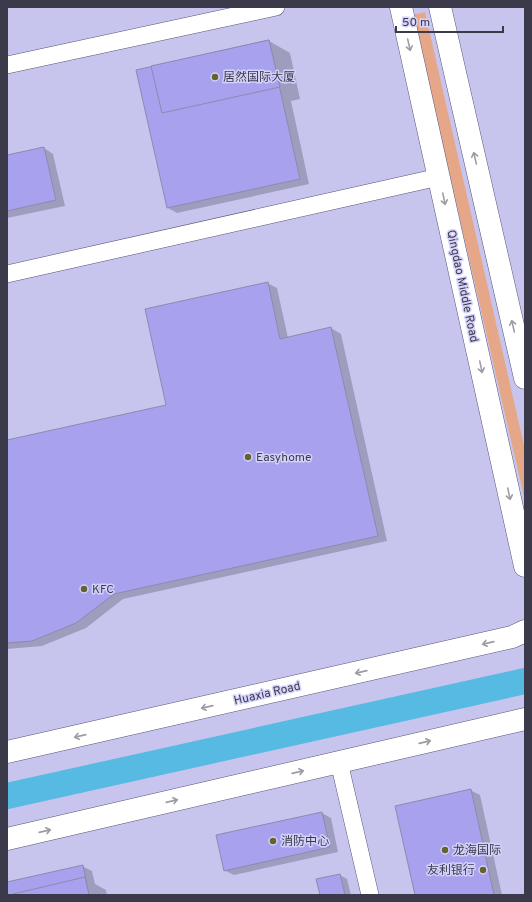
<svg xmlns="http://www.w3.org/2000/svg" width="532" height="902" font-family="Overpass,'Noto Sans SC',sans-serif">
	<rect width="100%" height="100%" fill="#c7c5ed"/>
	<polygon fill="#e5a788" points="425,12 525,450 525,501 413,15"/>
	<g fill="#0003">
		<polygon points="269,41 290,53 300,99 291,101 309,184 177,213 168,208"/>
		<polygon points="44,148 53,154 65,206 7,218 7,156"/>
		<polygon points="267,283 277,288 288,338 331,328 341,334 387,541 123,599 86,628 42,646 7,649 7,441 168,405"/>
		<polygon points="470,790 480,795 502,895 416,895"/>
		<polygon points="322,813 331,818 338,852 234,875 224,870"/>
		<polygon points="82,866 92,871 95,884 106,890 107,895 7,895 7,883"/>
		<polygon points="340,875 347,879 351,895 321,895 318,880"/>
	</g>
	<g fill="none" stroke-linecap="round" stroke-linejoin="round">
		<polyline stroke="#56bae2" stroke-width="26" points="7,796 525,681"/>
	</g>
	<g fill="#a8a1ed" stroke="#8d8ab0">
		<polygon points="269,40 300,179 167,208 136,70"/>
		<polygon points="269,40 280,87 162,113 151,66"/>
		<polygon points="44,147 56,200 7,211 7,155"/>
		<polygon points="268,282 280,339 331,327 378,536 114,594 76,623 32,641 7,643 7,440 166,405 145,309"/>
		<polygon points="471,789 494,895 415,895 395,806"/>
		<polygon points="322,812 330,847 224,871 216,835"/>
		<polygon points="83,865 89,895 7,895 7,882"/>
		<polygon points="340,874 345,895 320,895 316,879"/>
		<polygon points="85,877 89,895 14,895 13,894"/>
	</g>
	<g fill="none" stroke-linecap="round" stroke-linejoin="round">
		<g stroke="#575477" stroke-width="18">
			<g id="street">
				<polyline points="7,65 276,7"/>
				<polyline points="7,274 439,177"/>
				<polyline points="339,762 370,895"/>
			</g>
		</g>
		<g stroke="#575477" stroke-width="23">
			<g id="secondary">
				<polyline points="7,752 512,637 525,631"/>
				<polyline points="7,839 525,719"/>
			</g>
		</g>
		<g stroke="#575477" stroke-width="23">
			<g id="primary">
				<polyline points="401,7 525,566"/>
				<polyline points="440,7 525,378"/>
			</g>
		</g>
		<use href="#street" stroke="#fff" stroke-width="17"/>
		<use href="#secondary" stroke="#fff" stroke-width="22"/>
		<use href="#primary" stroke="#fff" stroke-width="22"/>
	</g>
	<defs><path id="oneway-shaft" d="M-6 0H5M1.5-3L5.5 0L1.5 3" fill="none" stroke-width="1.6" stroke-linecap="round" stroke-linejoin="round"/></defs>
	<g stroke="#9d9ca4">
		<use href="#oneway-shaft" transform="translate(409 45) rotate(77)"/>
		<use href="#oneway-shaft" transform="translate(475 158) rotate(-103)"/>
		<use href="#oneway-shaft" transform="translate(444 199) rotate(78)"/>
		<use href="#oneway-shaft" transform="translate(513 326) rotate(-103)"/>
		<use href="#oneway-shaft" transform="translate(481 367) rotate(78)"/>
		<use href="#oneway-shaft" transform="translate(509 494) rotate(78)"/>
		<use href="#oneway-shaft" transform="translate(488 643) rotate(167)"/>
		<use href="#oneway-shaft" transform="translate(361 672) rotate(167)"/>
		<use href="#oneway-shaft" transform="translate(207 707) rotate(167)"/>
		<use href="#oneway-shaft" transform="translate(80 736) rotate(167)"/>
		<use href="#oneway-shaft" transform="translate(425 742) rotate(-13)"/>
		<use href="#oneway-shaft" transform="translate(298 772) rotate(-13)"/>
		<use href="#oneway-shaft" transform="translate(172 801) rotate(-13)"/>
		<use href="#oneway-shaft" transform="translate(45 831) rotate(-13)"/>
	</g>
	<g fill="#646330" stroke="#d4d2fb" stroke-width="1.5">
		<circle cx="215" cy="77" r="4"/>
		<circle cx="248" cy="457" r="4"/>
		<circle cx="84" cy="589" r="4"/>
		<circle cx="273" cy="841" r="4"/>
		<circle cx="445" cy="850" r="4"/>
		<circle cx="483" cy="870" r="4"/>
	</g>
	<g text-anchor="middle" stroke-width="3" stroke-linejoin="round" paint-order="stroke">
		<g font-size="12" fill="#3b3a4a" stroke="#d4d2fb" text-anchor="start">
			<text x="223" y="81">居然国际大厦</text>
			<text x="256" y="461">Easyhome</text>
			<text x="92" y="593">KFC</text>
			<text x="281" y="845">消防中心</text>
			<text x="453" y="854">龙海国际</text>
			<text x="475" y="874" text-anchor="end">友利银行</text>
		</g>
		<g font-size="12" fill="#3b3a4a" stroke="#d4d2fb">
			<text transform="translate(463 286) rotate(78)" y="4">Qingdao Middle Road</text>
			<text transform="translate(267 693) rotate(-13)" y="4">Huaxia Road</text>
		</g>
	</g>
	<rect width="532" height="902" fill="none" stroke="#3b3a4a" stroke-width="16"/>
	<path d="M396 26v6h107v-6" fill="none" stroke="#3b3a4a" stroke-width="2"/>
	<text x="402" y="26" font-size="12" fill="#3b3a4a" stroke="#d4d2fb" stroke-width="3" paint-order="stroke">50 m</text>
</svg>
